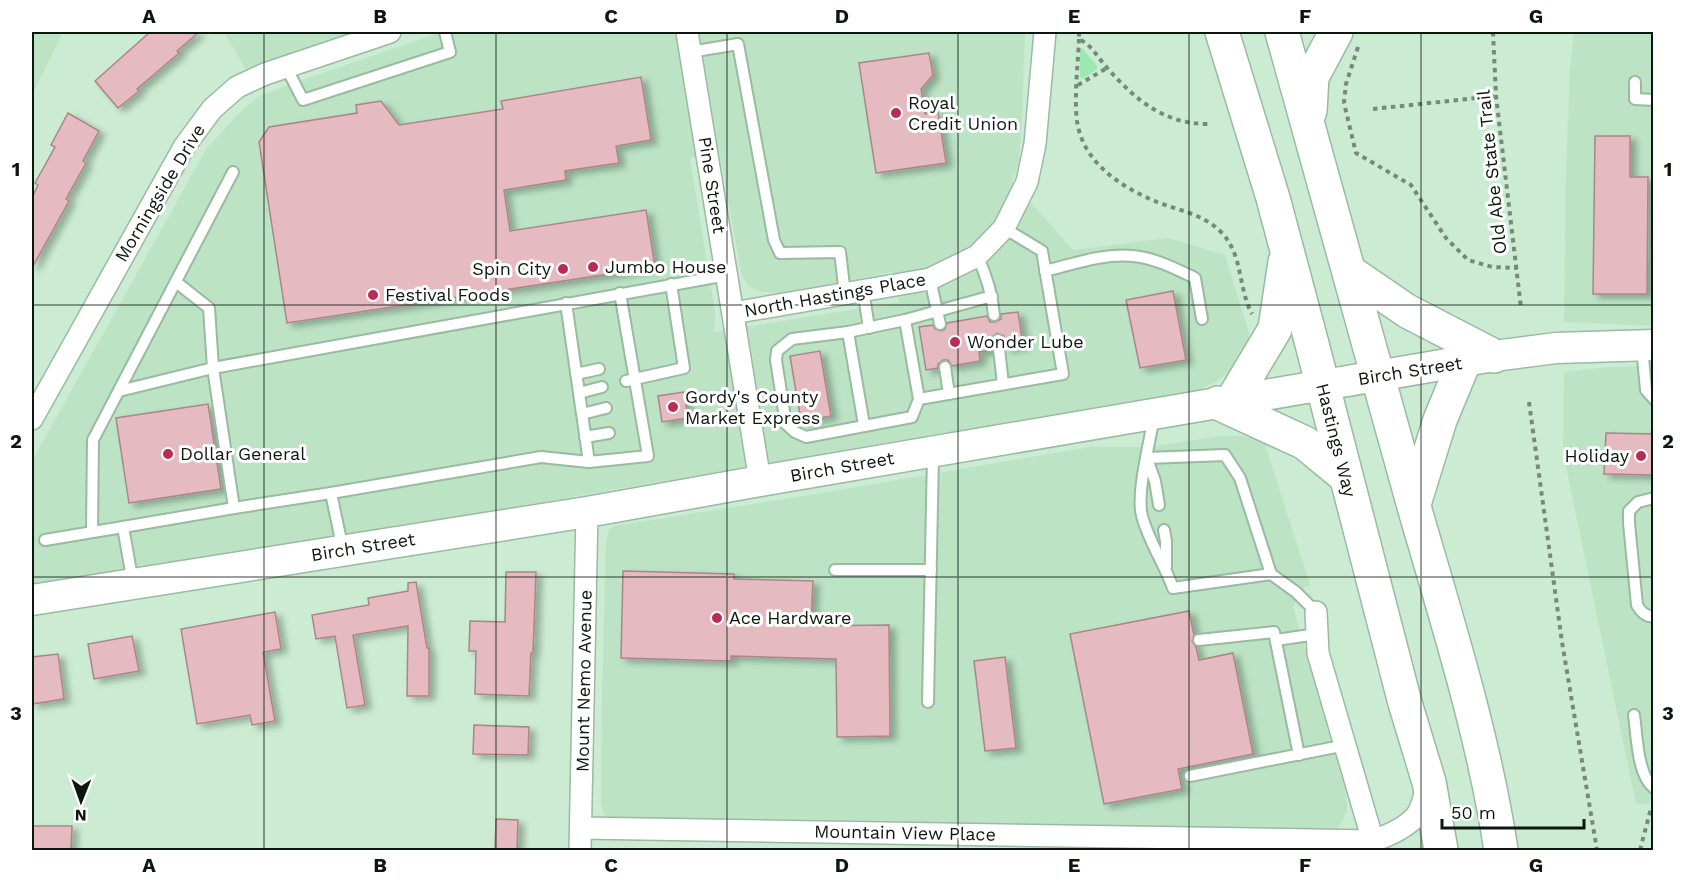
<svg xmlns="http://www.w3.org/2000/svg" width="1685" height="882" font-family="'Work Sans',sans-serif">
	<defs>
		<filter id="shadow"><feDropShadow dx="6" dy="4" stdDeviation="3" flood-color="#0004"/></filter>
	</defs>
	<rect width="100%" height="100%" fill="#cbecd2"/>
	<g fill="#bbe3c4" fill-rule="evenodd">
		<polygon points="32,32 63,32 32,95"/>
		<polygon points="224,32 352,32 247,71"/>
		<path d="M442 32H1025L1022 125 1018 166 1012 181 1073 250 1168 238 1225 255 1253 346 1240 363 1217 381 1201 389 1171 396 923 436 242 554 32 586V461L207 148 243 109 258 97 285 86ZM719 151 742 276 748 286 761 292 780 293 893 272 899 302 714 332 715 312 690 158Z"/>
		<polygon points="1574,32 1653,32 1653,326 1564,322 1566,174 1570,69"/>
		<polygon points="1653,366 1654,795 1648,804 1636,804 1563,452 1564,372 1609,367"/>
		<polygon points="1221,436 1239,436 1263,438 1310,585 1305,587 1299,594 1293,607 1346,790 1347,810 1343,820 1337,828 1327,831 808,819 613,818 607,817 603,813 601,803 602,691 606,544 609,530 614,526 822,493 1090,447 1149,447"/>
	</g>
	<polygon fill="#9be9af" points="1082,48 1097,66 1097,69 1083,79 1080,77 1080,51"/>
	<g fill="#e5bac1" stroke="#ac858b" stroke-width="1.5" filter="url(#shadow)">
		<polygon points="150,32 199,32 177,51 179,53 137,89 139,91 118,108 95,81"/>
		<polygon points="929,53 933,75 921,89 925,114 938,112 946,163 876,173 859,63"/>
		<polygon points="641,77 651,140 616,146 619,163 565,171 566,180 504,190 510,231 646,210 655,267 287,323 259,142 269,127 357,113 356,105 381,101 399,125 503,109 501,101"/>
		<polygon points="68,113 99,131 83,161 86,163 66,199 69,201 32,268 32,198 38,185 35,183 55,147 51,145"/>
		<polygon points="1595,136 1630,136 1630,177 1648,177 1647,294 1593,294"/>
		<polygon points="1173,291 1186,360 1140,368 1126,300"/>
		<polygon points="1018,312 1023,345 1006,348 1004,336 997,333 991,338 992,350 979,352 980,361 952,366 948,360 943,360 938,364 938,368 926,370 919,327 933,325 935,329 941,331 945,329 947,323 987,316 990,322 995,322 1001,319 1001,314"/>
		<polygon points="820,351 831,416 801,421 790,356"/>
		<polygon points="684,392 688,418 662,422 658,396"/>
		<polygon points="208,404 221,489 129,503 116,418"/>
		<polygon points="1606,433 1653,434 1653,475 1604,474"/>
		<polygon points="623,571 734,574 734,579 813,581 811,626 889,625 890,736 837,737 836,659 731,656 731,661 621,658"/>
		<polygon points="506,572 536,572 533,653 531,653 529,696 475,694 476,651 469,651 470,621 505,622"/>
		<polygon points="416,582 427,648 429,648 429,696 407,696 408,626 353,635 365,705 347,708 335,636 316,639 312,615 369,605 368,598 408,591 408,583"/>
		<polygon points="1189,611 1194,635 1192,641 1196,647 1199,660 1233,653 1253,754 1178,769 1182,789 1104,804 1070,634"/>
		<polygon points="275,612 281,649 263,652 275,721 252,725 250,715 197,724 181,629"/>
		<polygon points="132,636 139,671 94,679 88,644"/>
		<polygon points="58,654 64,699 32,704 32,657"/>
		<polygon points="1005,657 1016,748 985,751 974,661"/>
		<polygon points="474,725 529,727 528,755 473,754"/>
		<polygon points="496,819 518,820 517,850 495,850"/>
		<polygon points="32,826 72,826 71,850 32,850"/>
	</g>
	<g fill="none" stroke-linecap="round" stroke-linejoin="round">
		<g stroke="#9abaa1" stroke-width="14">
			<g id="service">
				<polyline points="690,52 738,44 774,240 780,253 840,252 845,294"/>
				<polyline points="286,67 303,100 450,52 445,32"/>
				<polyline points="1635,82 1635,99 1654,100"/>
				<path d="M977 256C987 276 992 293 994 315"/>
				<path d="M1045 271C1073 264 1104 253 1133 256 1155 258 1176 269 1195 278L1202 319"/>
				<polyline points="930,279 940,324"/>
				<polyline points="863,290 869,328"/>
				<polyline points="566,303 589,462"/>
				<polyline points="905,320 992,296"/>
				<polyline points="848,332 864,425"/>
				<polyline points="998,340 1003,384"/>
				<polyline points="1642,346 1646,390 1654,399"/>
				<polyline points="945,367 949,394"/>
				<polyline points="576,374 599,369"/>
				<polyline points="626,381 684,368 671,284"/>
				<polyline points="119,391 213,368 209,308 176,282"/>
				<polyline points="579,393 602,387"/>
				<polyline points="919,399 912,417 806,437 795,432 786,424 776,360 777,351 792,339 848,332 905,320 919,399 1063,374 1042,251 1004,228"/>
				<polyline points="582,414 606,408"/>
				<polyline points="585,437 609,433"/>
				<path d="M1147 458 1225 455 1240 478 1271 574 1173 588C1164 563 1149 542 1142 516 1136 493 1150 442 1154 416"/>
				<polyline points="1147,459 1155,481 1159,505"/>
				<polyline points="331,493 541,457 589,462 648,456 620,293"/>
				<path d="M1654 498 1638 502 1629 511V523L1637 605C1641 612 1645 616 1654 617"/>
				<polyline points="234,508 331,493 343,550"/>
				<polyline points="1164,530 1166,541 1166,567"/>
				<polyline points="92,532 93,440 233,172"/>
				<polyline points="45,540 123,527"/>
				<polyline points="835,570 931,570"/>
				<polyline points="1271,574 1296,592 1316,612"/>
				<polyline points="133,583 123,527 234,508 213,368 727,275"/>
				<polyline points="1199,640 1274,632 1299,755"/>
				<polyline points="1276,640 1317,634"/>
				<polyline points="928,702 933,455"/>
				<path d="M1634 715C1637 735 1637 775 1654 788"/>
				<polyline points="1190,776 1346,745"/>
			</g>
		</g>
		<g stroke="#9abaa1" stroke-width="24">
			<g id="minor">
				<polyline points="687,32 760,481"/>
				<polyline points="733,313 930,279 977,256 1004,228 1027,182 1035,144 1045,32"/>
				<polyline points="32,419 184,147 212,109 237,87 265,74 390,32"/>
				<polyline points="1316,612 1318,653 1373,841 1373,850"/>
				<path d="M581 828 1373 841C1387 836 1406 828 1416 816 1422 809 1424 796 1427 788"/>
				<polyline points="580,850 587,512"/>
			</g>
		</g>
		<g stroke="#9abaa1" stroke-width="33">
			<polyline id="secondary" points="32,600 587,512 760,481 1494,356 1556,348 1654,345"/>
		</g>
		<g stroke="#9abaa1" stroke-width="36">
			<g id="primary">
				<polyline points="1222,32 1273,198 1312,344 1405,703 1429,782 1441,850"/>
				<path d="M1282 32C1326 189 1369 346 1413 503 1446 618 1483 732 1501 850"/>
				<polyline points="1310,111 1312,77 1336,32"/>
				<polyline points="1350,272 1407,311 1494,356"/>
				<polyline points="1232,401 1275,329 1285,262"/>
				<polyline points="1218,403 1305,443 1345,476"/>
				<polyline points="1414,504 1440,420 1464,362"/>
			</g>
		</g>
		<g stroke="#748b79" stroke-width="4" stroke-dasharray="4.5 4.5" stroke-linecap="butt">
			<path d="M1079 32V39C1092 45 1098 58 1108 69 1136 100 1164 124 1208 124"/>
			<polyline points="1493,32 1496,96 1521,308"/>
			<path d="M1079 39C1078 64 1074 96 1077 121 1083 163 1121 187 1157 202 1180 211 1204 214 1222 233 1243 255 1238 288 1252 314"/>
			<polyline points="1358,47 1346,84 1344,103 1356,153 1411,185 1446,238 1468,260 1492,267 1517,268"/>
			<polyline points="1078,85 1107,68"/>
			<polyline points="1373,109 1496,96"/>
			<polyline points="1529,402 1562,642 1597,850"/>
			<polyline points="1640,850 1650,812 1654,805"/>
		</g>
		<use href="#service" stroke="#fff" stroke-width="10"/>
		<use href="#minor" stroke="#fff" stroke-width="21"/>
		<use href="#secondary" stroke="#fff" stroke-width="30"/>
		<use href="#primary" stroke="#fff" stroke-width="33"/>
	</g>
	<path fill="none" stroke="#0c180f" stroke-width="1.5" stroke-opacity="0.55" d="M264 32V850M496 32V850M727 32V850M958 32V850M1189 32V850M1421 32V850M32 305H1654M32 577H1654"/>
	<g fill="#ba2b58" stroke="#fff" stroke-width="2">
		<circle cx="896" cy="113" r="6"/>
		<circle cx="593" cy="267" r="6"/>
		<circle cx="563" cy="269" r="6"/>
		<circle cx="373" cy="295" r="6"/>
		<circle cx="955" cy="342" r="6"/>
		<circle cx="673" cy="407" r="6"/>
		<circle cx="168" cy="454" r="6"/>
		<circle cx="1641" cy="456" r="6"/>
		<circle cx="717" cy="618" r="6"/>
	</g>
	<g text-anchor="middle" stroke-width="6" stroke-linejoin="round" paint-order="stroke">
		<g font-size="18" fill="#0c180f" stroke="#fff" text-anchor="start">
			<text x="908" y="109">Royal<tspan x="908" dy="21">Credit Union</tspan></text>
			<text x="605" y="273">Jumbo House</text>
			<text x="551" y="275" text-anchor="end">Spin City</text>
			<text x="385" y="301">Festival Foods</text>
			<text x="967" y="348">Wonder Lube</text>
			<text x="685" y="403">Gordy's County<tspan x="685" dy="21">Market Express</tspan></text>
			<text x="180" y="460">Dollar General</text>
			<text x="1629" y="462" text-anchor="end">Holiday</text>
			<text x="729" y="624">Ace Hardware</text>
		</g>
		<g font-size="18" fill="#0c180f" stroke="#fff">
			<text transform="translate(1492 172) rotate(-96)" y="6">Old Abe State Trail</text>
			<text transform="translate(712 185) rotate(81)" y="6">Pine Street</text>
			<text transform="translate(160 193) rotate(-59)" y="6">Morningside Drive</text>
			<text transform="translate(835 295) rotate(-10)" y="6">North Hastings Place</text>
			<text transform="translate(1410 371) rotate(-9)" y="6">Birch Street</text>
			<text transform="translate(1336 440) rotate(76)" y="6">Hastings Way</text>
			<text transform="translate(842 467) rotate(-10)" y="6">Birch Street</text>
			<text transform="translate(363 547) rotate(-9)" y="6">Birch Street</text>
			<text transform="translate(584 681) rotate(-89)" y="6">Mount Nemo Avenue</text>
			<text transform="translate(905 833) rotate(1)" y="6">Mountain View Place</text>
		</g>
	</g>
	<rect width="1685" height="882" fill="none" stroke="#ffffff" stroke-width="66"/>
	<g transform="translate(81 801) rotate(181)" stroke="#ffffff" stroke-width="4.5" paint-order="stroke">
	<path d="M0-4.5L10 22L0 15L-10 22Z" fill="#0c180f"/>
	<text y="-9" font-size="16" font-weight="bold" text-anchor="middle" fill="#0c180f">N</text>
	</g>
	<path d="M1442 819v9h142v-9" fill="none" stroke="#0c180f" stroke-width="3"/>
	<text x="1451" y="819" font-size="18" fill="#0c180f" stroke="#ffffff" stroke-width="4.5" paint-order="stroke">50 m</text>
	<rect x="33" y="33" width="1619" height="816" fill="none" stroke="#0c180f" stroke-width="2"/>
	<g font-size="20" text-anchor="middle" font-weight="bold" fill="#0c180f">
		<text x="149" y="23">A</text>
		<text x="380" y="23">B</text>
		<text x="611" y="23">C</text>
		<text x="842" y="23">D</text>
		<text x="1074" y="23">E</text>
		<text x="1305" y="23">F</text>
		<text x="1536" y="23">G</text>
		<text x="16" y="176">1</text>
		<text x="1668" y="176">1</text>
		<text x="16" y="448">2</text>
		<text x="1668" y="448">2</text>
		<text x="16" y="720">3</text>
		<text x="1668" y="720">3</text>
		<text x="149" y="872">A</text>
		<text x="380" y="872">B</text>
		<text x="611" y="872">C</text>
		<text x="842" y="872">D</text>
		<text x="1074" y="872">E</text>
		<text x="1305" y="872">F</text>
		<text x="1536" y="872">G</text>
	</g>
</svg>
